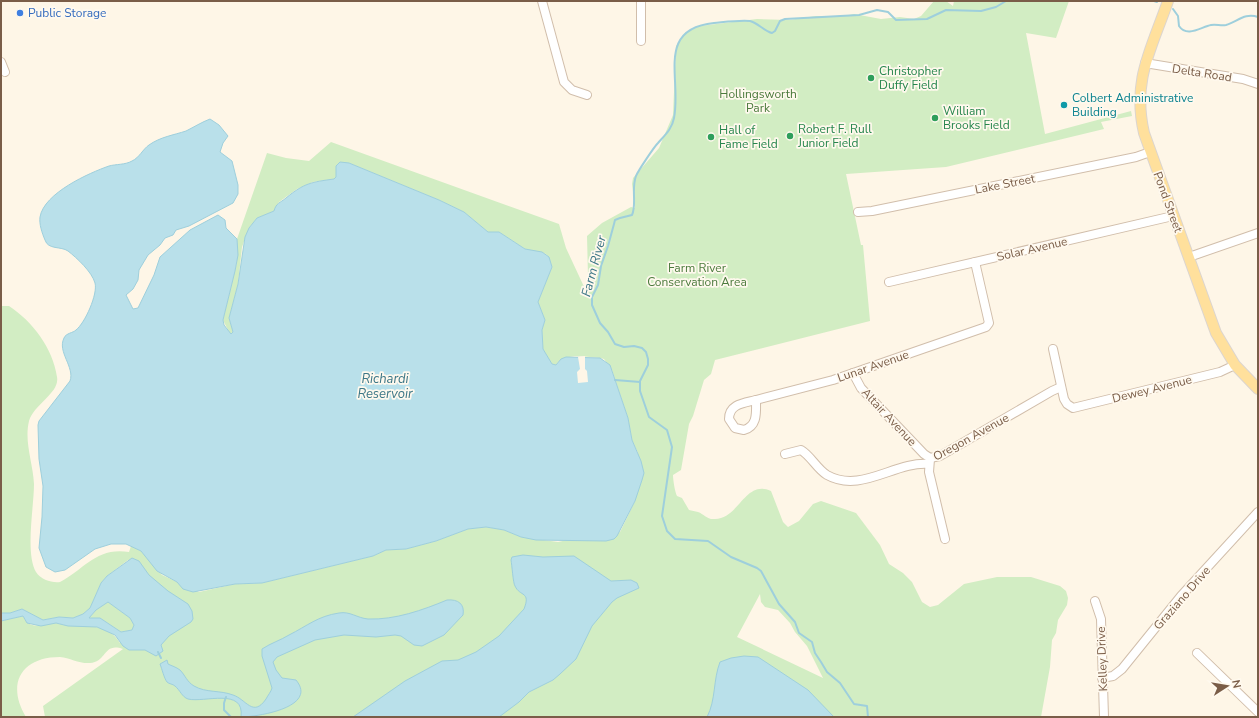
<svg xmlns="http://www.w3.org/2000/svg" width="1259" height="718" font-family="'Nunito Sans',sans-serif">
	<rect width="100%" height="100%" fill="#fef6e7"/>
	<g fill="#d2edc3" fill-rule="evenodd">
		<path d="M934 1H946L953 6 954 1H1069L1056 38 1026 33 1045 134 1131 111 1132 116 1101 122 1104 129 946 167 846 174 861 245H863L870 321 715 360 711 374 704 380 693 416 689 424 681 470 673 475C673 480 675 492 677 496L682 498 689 510C692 511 695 511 698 512 704 514 707 520 715 519 739 519 745 479 771 491L783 522 788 527 799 521 813 504 821 501 856 513 880 545 889 564 903 573 912 582 922 602 930 607 938 605 964 584 997 577H1031L1060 586 1066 591 1068 598 1067 605 1058 620 1056 633 1052 640 1050 667 1041 717H45L43 706 123 649C103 642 107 662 90 663 80 664 70 658 60 657 21 657 6 684 26 717H1V621L23 616C30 632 43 623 55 623 60 623 63 625 68 625 88 627 108 623 120 643L183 601C167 594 147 576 139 561L128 560 107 576 101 583 90 608 83 614 73 618 59 617 43 620 22 609 10 613H1V306H9C32 321 53 348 57 377 60 393 34 404 29 421 24 442 33 463 34 484 34 507 25 553 36 572 41 580 52 583 60 582 85 569 96 547 129 552L131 546 141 551 162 575 199 592 235 584 262 583 373 556 386 550 406 549 436 541 468 529 486 527 504 530 521 537 558 542 572 539 588 540 620 532 635 501 638 453 632 440 628 418 612 370 604 359 600 358C588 357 563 352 556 365L552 364 543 349 542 330 545 320 538 302 552 267 546 254 525 249 499 232H488L464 212 439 200 349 163 336 170V177L334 179 313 182 297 189 279 202 274 211 257 218 249 228 242 247 238 284 229 318 233 332 230 334 223 320 237 262V239L267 153 286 158 309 161 331 142 559 224 566 248 586 291 588 276 587 236 602 223 631 207 635 208 632 184 633 178 659 148 673 115 676 46 685 33 700 26 757 19 789 20 816 16 839 17 854 14 881 19 900 17 914 19 921 16ZM760 594 761 602 765 607 778 610 790 623 795 632 807 646 823 678 737 637Z"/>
		<polygon points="108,602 130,618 134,625 132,630 121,632 100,618 89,618 96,610"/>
	</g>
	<g fill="#b9e0ea" stroke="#9ecfdc" fill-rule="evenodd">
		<path d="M210 119 219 125 228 136 223 143 220 152 232 161 238 185V194L233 203 189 226 176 230 173 235 165 238 160 245 148 255 139 270 138 280 133 289 126 295 133 309 138 308 154 275 160 257 190 230 218 215 225 220 226 228 237 239 238 255 235 271 223 320 224 325 231 334 233 332 229 318 238 284 245 237 249 228 257 218 274 211C276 203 280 203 286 198 304 183 312 182 334 179L336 177V166L340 162 349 163 439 200 464 212 488 232H499L525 249 542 252 549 257 552 267 538 302 545 320 542 330 543 349 552 364 556 365 561 359 566 357 600 358 610 365 628 418 632 440 641 461 644 473 642 480 635 501 617 536 614 539 606 541 536 540 521 537 504 530 486 527 468 529 436 541 406 549 386 550 373 556 262 583 235 584 193 592 183 589 177 582 157 571 141 551 126 544H111L95 549 65 570 55 572 46 567 39 548 42 517 43 486 39 459 38 425 39 421 70 381C75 367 57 352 64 338 66 333 73 333 76 330 85 323 98 294 95 283 92 272 77 258 68 251 61 246 48 250 45 240 42 233 39 224 40 217 44 193 89 173 109 166 116 164 125 165 132 161 139 158 143 149 149 145 160 137 174 135 186 131 194 127 202 122 210 119Z"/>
		<path d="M523 555 543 557 574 556 611 581 631 580 637 583 639 588 617 598 612 602 592 626 576 659 560 674 553 680 529 692 519 702 499 717H353L405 681 442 661 458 660 476 652 499 636 524 609C531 591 520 597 515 586 513 583 512 565 511 560L512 557Z"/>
		<path d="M132 558 139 561 149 575 168 591 188 604 192 611 193 619 191 622 169 636 161 645 163 651 156 656 145 650H129L123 646 115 635 97 627 68 626 56 623 41 626 27 623 23 616 1 621V613H10L22 609 43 620 59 617 73 618 83 614 90 608 101 583 107 576ZM108 602 130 618 134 625 132 630 121 632 100 618H89L96 610Z"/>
		<path d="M447 600C458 599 465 604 463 615L444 635 422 646 414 645 401 636 395 635 376 637 344 635 315 640 277 657 273 662 276 670 282 678 296 680C319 708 255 717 241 717 245 687 204 703 188 699 182 697 180 690 175 686 173 684 169 684 167 682 164 678 162 669 160 664L167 660 168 664C172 666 176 667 180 670 185 675 187 682 194 686 206 693 220 690 233 695 246 699 253 718 266 699 268 695 271 692 272 688L262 656V649C271 643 281 640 289 635 307 626 318 616 339 613 350 611 357 618 368 619 395 620 423 610 447 600Z"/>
		<path d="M744 656 758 657 808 690 834 717H707C716 700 713 680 720 662L731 658Z"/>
	</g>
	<polygon fill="#fef6e7" points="585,356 585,369 587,371 588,382 578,383 577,372 580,369 578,357"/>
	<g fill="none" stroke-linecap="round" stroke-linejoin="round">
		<g stroke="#9ecfdc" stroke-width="2">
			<polyline points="1154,1 1157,2"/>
			<path d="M1173 9 1178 16 1179 26C1187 38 1201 27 1211 25 1216 24 1221 26 1226 25 1237 22 1245 12 1258 17"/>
			<polyline points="615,380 640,382"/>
			<polyline points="158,652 161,658"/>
			<polyline points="226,697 224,703 224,710 231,717"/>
			<path d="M868 717 867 706 854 704 840 683 827 672 821 662 815 653 812 642 799 633 795 622 779 604 761 571 757 568 731 557 708 541 675 539 667 531 662 516 672 447 667 430 649 417 640 391V381L648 365V359L646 352 642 348 634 346 624 347 615 344 608 332 600 323 592 305V297L598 285 601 266 608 246 614 224 615 220 620 218 632 215C637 204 631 189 636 176 638 171 654 147 658 143 665 135 672 129 674 118 682 79 655 29 714 23 725 22 739 20 750 21 758 23 764 31 772 33L775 31 780 21 785 19 859 15 877 10 888 12 896 20 927 19 946 10 981 11 996 7 1006 1"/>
		</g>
		<g stroke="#d1beab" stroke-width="10">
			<g id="minor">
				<polyline points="542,1 564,82 572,90 587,95"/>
				<polyline points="641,1 641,41"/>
				<polyline points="1,62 5,72"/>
				<polyline points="1145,63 1243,79 1258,84"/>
				<polyline points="858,212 872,211 1136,157 1150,152"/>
				<polyline points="1189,257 1258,233"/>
				<polyline points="889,282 1173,216"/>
				<polyline points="1053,349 1064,399 1067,404 1073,408 1220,372 1235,365"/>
				<polyline points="853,373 861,388 924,454 930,458"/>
				<polyline points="756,400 833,380 986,327 989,323 975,262"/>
				<path d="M756 400C756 412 758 426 744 430L735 428 729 419C729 404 744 403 756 400Z"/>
				<path d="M785 454 801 450C811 456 817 469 827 475 861 494 895 461 929 464"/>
				<polyline points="930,458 940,456 1052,391 1061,387"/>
				<polyline points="930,459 929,472 945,539"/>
				<polyline points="1095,601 1101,619 1104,717"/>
				<polyline points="1197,653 1258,712"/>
				<polyline points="1102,678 1113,676 1122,669 1181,596 1258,512"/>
			</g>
		</g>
		<g stroke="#dcd5cf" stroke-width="12">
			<path id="major" d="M1168 1C1151 50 1132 80 1144 133L1216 333 1235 365 1258 389"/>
		</g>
		<use href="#minor" stroke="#fff" stroke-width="8"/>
		<use href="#major" stroke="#ffe09c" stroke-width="10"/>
	</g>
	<circle fill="#3f7fe0" stroke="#fff9ee" stroke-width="1.5" cx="20" cy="13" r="4"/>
	<g fill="#2e9e5b" stroke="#fff9ee" stroke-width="1.5">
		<circle cx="871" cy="78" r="4"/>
		<circle cx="935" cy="118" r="4"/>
		<circle cx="790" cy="136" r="4"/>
		<circle cx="711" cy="137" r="4"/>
	</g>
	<circle fill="#0f9aa8" stroke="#fff9ee" stroke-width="1.5" cx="1064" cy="105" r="4"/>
	<g text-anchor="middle" stroke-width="3.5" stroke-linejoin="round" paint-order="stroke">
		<g font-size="12" fill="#366cbe" stroke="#fff9ee" text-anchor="start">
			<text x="28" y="17">Public Storage</text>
		</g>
		<g font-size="12" fill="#27864d" stroke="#fff9ee" text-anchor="start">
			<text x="879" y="75">Christopher<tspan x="879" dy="14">Duffy Field</tspan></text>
			<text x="943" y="115">William<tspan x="943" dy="14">Brooks Field</tspan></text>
			<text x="798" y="133">Robert F. Rull<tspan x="798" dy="14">Junior Field</tspan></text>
			<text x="719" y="134">Hall of<tspan x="719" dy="14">Fame Field</tspan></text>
		</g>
		<g font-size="12" fill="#7a5d48" stroke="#fff9ee">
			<text transform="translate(1202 73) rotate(9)" y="4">Delta Road</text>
			<text transform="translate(1005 184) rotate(-11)" y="4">Lake Street</text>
			<text transform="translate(1168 202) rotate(70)" y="4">Pond Street</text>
			<text transform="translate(1032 249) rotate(-13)" y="4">Solar Avenue</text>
			<text transform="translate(873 366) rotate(-19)" y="4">Lunar Avenue</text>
			<text transform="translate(1152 389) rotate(-14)" y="4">Dewey Avenue</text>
			<text transform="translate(889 417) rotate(47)" y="4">Altair Avenue</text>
			<text transform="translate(971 437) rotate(-29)" y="4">Oregon Avenue</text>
			<text transform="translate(1182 598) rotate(-49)" y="4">Graziano Drive</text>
			<text transform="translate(1102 659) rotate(-92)" y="4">Kelley Drive</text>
		</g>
		<g font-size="12" fill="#4b7a3c" stroke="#fff9ee">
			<text x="758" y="98">Hollingsworth<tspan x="758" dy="14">Park</tspan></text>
			<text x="697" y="272">Farm River<tspan x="697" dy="14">Conservation Area</tspan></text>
		</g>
		<g font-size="12" fill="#0d838f" stroke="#fff9ee" text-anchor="start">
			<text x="1072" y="102">Colbert Administrative<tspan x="1072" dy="14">Building</tspan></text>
		</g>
		<g font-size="13" font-style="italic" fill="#3d7787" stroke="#fff9ee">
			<text transform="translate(593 266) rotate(-75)" y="5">Farm River</text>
			<text x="385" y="383">Richardi<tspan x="385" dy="15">Reservoir</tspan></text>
		</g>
	</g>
	<rect width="1259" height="718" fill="none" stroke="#7a5d48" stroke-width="4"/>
	<g transform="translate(1227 686) rotate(78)" stroke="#fff9ee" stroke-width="3" paint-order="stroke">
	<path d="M0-3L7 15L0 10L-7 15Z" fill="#7a5d48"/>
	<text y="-6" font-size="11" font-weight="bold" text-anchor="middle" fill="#7a5d48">N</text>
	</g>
</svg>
